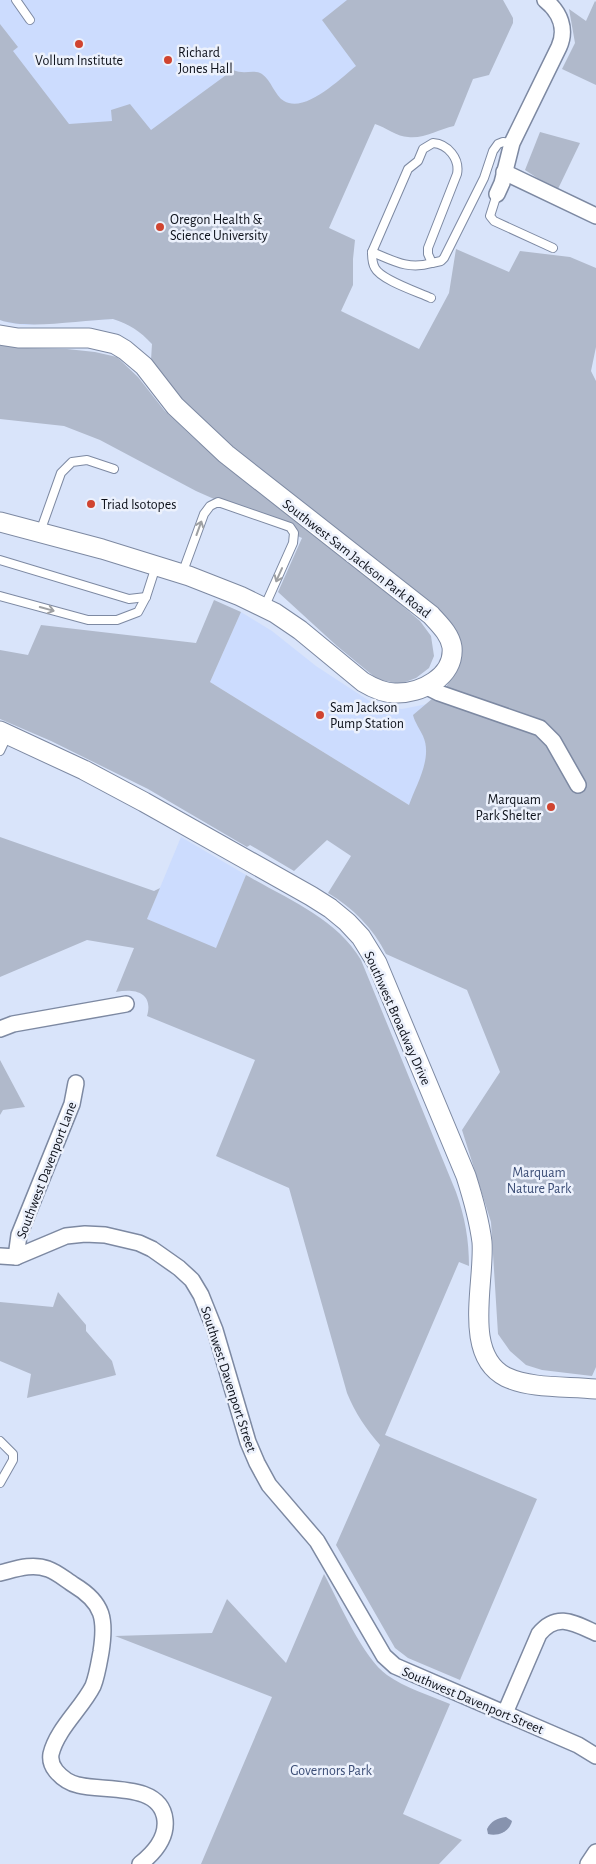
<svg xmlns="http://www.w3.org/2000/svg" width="596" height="1864" font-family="'Alegreya Sans',sans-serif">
	<rect width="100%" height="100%" fill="#d9e4fa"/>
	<g fill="#ccdcfe">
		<polygon points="0,0 475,0 372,118 152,344 140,331 125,323 113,319 25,325 9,323 0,320"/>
		<polygon points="241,612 272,631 316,666 374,704 393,708 402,709 427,704 475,724 409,805 210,682"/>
		<polygon points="181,837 246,875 216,949 147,919"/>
	</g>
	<g fill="#b0b9cb">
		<path d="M347 0H503L513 18V23L489 75 473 79 454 126C439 129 424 139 408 137 398 137 385 127 375 124L329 228 355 240 353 259V285L341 311 419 349 449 293 456 249 509 272 520 251 570 257 596 268V347L591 371 596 381V1367L592 1376 542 1370 526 1365 510 1351 498 1334 491 1222 462 1130 500 1072 467 990 386 954C373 928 353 908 328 893L351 856 327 840 294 871 250 845 247 847 148 789 51 741 0 719V650L28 655 41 625 196 643 214 600 241 612 210 682 409 805C416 785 433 758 423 736 420 729 415 723 413 715L446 687 453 675 446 618 428 600 222 440 174 394 151 360 152 344C140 331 129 324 113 319 81 320 28 330 0 320V24L18 47 13 51 69 124 112 121 111 110 130 104 151 130 233 70C244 75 254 69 262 74 271 80 275 96 284 101 305 114 341 78 356 66L322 20Z"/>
		<polygon points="595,1 596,2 596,85 562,69 575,43 569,9 586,21"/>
		<polygon points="540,132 580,143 557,191 525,170"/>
		<polygon points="0,345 27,348 67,349 95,352 117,357 138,377 164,410 198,442 315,530 420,621 431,636 434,656 429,668 416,678 400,684 377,679 337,646 278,592 302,538 196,491 100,440 64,426 0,419"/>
		<path d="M0 837 154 891 160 888 147 919 216 948 246 875C287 899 336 918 361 960L456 1192C465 1217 469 1240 469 1266L459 1262 385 1435 537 1499 460 1680 408 1658 395 1648 336 1545 380 1445C366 1429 355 1413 347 1393L289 1188 216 1156 255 1060 147 1016C154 992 134 988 116 992L134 948 87 940 0 977Z"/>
		<polygon points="0,1060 25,1107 3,1110 0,1115"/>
		<polygon points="58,1292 86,1325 86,1331 112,1361 116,1375 27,1398 31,1374 0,1361 0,1302 53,1307"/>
		<path d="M324 1574C339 1602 363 1658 387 1675 405 1688 429 1695 450 1704L403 1814 462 1840 439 1864H201L272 1697 115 1636 212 1633 227 1599 286 1663Z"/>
	</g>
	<path fill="#8793ae" d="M506 1817 512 1821C510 1831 498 1837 488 1834L487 1829C491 1821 497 1818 506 1817Z"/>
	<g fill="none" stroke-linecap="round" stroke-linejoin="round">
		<g stroke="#7d89a2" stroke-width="10">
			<g id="service">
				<polyline points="16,0 30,20"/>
				<polyline points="497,194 490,216 494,221 553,248"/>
				<path d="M372 252C394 261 408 270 432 263"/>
				<path d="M431 298C418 292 381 280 375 268 372 263 372 257 372 252L408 169 418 161 423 149 433 143C448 144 460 159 457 174L428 248V254L432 263 441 261 444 258 484 178 493 151 498 144 503 142 512 143"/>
				<polyline points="40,532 61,473 72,462 87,460 114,469"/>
				<polyline points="0,560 129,599 146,597"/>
				<polyline points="182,574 204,514 210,506 218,502 290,527 294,533 293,543 264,608"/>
				<polyline points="0,596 88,620 117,620 138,612 146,597 156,566"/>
				<polyline points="0,751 8,734"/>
				<polyline points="0,1441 13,1454 13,1460 0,1483"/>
			</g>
		</g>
		<g stroke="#7d89a2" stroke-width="18">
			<g id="minor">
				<polyline points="504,172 596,216"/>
				<path d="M497 194 502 183 512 143 559 47C567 29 560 12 545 0"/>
				<polyline points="427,687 439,693 540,728 553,741 578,785"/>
				<polyline points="0,1029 13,1024 126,1004"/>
				<polyline points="0,1256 16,1257 66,1236 85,1234 105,1235 139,1243 152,1249 179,1268 192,1280 201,1295 215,1330 248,1442 257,1463 269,1485 317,1541 384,1656 395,1666 578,1745 596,1756"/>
				<polyline points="16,1257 19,1235 72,1104 76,1083"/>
				<path d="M0 1573C16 1569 32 1563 48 1569 57 1572 66 1580 74 1585 104 1603 106 1620 101 1652 99 1663 97 1676 93 1686 82 1708 57 1729 51 1754 50 1760 52 1766 56 1771 61 1777 69 1783 78 1785 105 1792 161 1782 165 1820 167 1839 154 1853 140 1864"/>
				<path d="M505 1713 539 1634C557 1612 574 1623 596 1633"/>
				<polyline points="588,1864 596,1852"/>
			</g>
		</g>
		<g stroke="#7d89a2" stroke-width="21">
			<g id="tertiary">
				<path d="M0 335 18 338H89L115 344 125 350 144 366 175 406 226 454 431 615C439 624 450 634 452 647 455 677 420 694 395 693 383 693 373 688 363 682L300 630 275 613 240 596 189 576 102 549 0 522"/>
				<path d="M0 731 84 770 144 802 311 896 330 908 347 922 361 937 377 963 466 1176C473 1198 479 1219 482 1242 485 1282 462 1355 506 1377 531 1389 568 1386 596 1389"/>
			</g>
		</g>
		<use href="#service" stroke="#fff" stroke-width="8"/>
		<use href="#minor" stroke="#fff" stroke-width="15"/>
		<use href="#tertiary" stroke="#fff" stroke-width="19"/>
	</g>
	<defs><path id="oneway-shaft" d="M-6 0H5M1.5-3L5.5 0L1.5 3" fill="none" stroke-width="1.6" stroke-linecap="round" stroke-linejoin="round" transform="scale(1.25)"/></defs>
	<g stroke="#9ea0a3">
		<use href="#oneway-shaft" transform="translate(199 528) rotate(-70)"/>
		<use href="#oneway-shaft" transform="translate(279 575) rotate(114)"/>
		<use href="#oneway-shaft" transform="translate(47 609) rotate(15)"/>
	</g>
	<g fill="#d04430" stroke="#ecf1fc" stroke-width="2">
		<circle cx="79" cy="44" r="5"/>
		<circle cx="168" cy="60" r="5"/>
		<circle cx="160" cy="227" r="5"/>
		<circle cx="91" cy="504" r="5"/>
		<circle cx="320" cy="715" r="5"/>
		<circle cx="551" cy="807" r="5"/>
	</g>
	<g text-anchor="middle" stroke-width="5" stroke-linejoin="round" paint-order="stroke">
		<g font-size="14" fill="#0d111a" stroke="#ecf1fc" text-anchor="start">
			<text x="178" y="57">Richard<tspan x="178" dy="16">Jones Hall</tspan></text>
			<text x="79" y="65" text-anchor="middle">Vollum Institute</text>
			<text x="170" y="224">Oregon Health &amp;<tspan x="170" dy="16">Science University</tspan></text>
			<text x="101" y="509">Triad Isotopes</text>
			<text x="330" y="712">Sam Jackson<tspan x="330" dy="16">Pump Station</tspan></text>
			<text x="541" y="804" text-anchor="end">Marquam<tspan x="541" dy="16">Park Shelter</tspan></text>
		</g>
		<g font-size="14" fill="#0d111a" stroke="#ecf1fc">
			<text transform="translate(357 558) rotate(38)" y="5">Southwest Sam Jackson Park Road</text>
			<text transform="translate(398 1018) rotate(66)" y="5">Southwest Broadway Drive</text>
			<text transform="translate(46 1170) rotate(-69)" y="5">Southwest Davenport Lane</text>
			<text transform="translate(229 1379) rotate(72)" y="5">Southwest Davenport Street</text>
			<text transform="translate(473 1700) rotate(23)" y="5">Southwest Davenport Street</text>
		</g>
		<g font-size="14" fill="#3b4d76" stroke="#ecf1fc">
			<text x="539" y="1177">Marquam<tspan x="539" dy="16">Nature Park</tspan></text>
			<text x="331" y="1775">Governors Park</text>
		</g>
	</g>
</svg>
